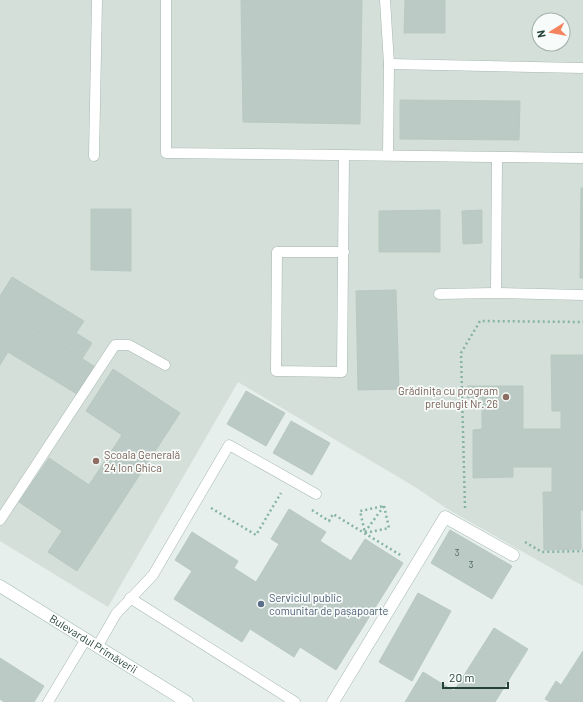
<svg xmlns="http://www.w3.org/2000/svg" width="583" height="702" font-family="Barlow,sans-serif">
	<rect width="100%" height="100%" fill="#e6efeb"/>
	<path fill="#d4dfda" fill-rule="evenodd" d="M0 0H583V586L449 510 415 487 238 382 108 607 0 541ZM539 20H563V44H539Z"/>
	<g fill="#bbcac4" stroke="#b8c9c2">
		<polygon points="241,0 362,0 360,124 243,122"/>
		<polygon points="405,0 445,0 445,33 404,33"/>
		<polygon points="400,100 520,101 519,140 400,139"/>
		<polygon points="581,188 583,188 583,278 580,278"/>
		<polygon points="91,209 131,209 131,271 91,270"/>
		<polygon points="440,210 440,252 379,252 379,211"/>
		<polygon points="482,210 482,243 463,244 462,211"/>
		<polygon points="12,277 84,321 76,333 92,343 82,359 0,308 0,296"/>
		<polygon points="396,290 399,389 358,390 356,291"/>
		<polygon points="0,308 94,366 77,394 8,352 0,365"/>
		<polygon points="551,355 583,355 583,510 580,510 581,549 544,550 543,492 552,492 552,467 513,467 513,477 473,478 473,430 482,429 482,398 467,398 467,386 523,386 523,429 561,429 561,411 552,411"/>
		<polygon points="113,369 180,413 77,571 48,552 62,531 19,502 49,458 89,485 122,435 86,411"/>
		<polygon points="246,391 285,413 266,446 227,424"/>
		<polygon points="291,421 330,443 312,475 273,453"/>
		<polygon points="289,509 326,532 320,541 351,561 365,539 403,563 336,670 300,647 294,657 250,629 242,642 174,599 192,571 175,560 192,532 238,561 234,568 256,582 279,544 271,539"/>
		<polygon points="450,530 512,566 492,599 431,563"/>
		<polygon points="418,593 451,611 412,681 379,662"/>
		<polygon points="494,628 528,649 495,702 405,702 423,672 454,691"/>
		<polygon points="583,651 583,702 550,702 545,699 556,681 561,685"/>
		<polygon points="0,658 44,686 34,702 4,702 0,699"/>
	</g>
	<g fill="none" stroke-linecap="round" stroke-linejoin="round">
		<g stroke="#a8b8b2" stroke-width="11">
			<g id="lane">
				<polyline points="166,0 166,153 583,158"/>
				<polyline points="385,0 389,64 388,155"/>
				<polyline points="389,64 583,68"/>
				<polyline points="344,155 342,372 276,371 277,252 344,252"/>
				<polyline points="94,156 97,0"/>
				<polyline points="496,293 497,157"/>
				<polyline points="439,294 496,293 583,295"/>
				<polyline points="0,520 115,345 129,345 165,365"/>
				<polyline points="130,598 295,702"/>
				<polyline points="97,647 116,614 153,575 229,445 316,494"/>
				<polyline points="48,702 86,639"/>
			</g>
		</g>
		<g stroke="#a8b8b2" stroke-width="13">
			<polyline id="street" points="333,702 445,517 513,555"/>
		</g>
		<g stroke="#a4bbb3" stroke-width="13">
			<g id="secondary">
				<path id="s1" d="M0 586 187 702"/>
			</g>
		</g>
		<g stroke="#86b3a5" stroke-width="2.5" stroke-dasharray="2 3" stroke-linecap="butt">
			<polygon points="384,506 389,528 365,533 360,511"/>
			<polyline points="211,508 256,535 281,493"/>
			<polyline points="465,508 461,353 480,321 583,322"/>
			<polyline points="312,510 329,521 333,514 402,556"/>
			<polyline points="365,532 384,506"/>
			<polyline points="525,542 542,552 583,551"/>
		</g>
		<use href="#lane" stroke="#fff" stroke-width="10"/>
		<use href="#street" stroke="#fff" stroke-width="12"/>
		<use href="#secondary" stroke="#fff" stroke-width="12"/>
	</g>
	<g fill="#8d6e63" stroke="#f7fbf9" stroke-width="1.5">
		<circle cx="506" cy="397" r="4"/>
		<circle cx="96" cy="461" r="4"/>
	</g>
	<circle fill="#5c6f8a" stroke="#f7fbf9" stroke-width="1.5" cx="261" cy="604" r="4"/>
	<g text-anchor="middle" stroke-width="3.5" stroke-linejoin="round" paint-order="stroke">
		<g font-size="9" fill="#4a645c">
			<text x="457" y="556">3</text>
			<text x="471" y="568">3</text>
		</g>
		<g font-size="11" fill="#785e54" stroke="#f7fbf9" text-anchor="end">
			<text x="498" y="395">Grădinița cu program<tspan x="498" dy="13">prelungit Nr. 26</tspan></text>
			<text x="104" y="459" text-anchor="start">Școala Generală<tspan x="104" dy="13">24 Ion Ghica</tspan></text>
		</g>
		<g font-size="11" fill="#4e5e75" stroke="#f7fbf9" text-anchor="start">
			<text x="269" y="602">Serviciul public<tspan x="269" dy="13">comunitar de pașapoarte</tspan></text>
		</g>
		<g font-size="11" fill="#24423a" stroke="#f7fbf9">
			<text dy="4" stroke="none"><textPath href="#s1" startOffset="110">Bulevardul Primăverii</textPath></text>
		</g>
	</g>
	<g transform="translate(551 32) rotate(259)"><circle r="19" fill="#f7fbf9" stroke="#a3b1ad"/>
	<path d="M0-3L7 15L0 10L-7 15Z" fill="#f4845f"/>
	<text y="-6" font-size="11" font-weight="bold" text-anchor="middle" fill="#24423a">N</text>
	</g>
	<path d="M443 682v6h65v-6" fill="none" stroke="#24423a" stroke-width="2"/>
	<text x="449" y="682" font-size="12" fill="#24423a" stroke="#f7fbf9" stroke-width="3" paint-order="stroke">20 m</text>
</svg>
